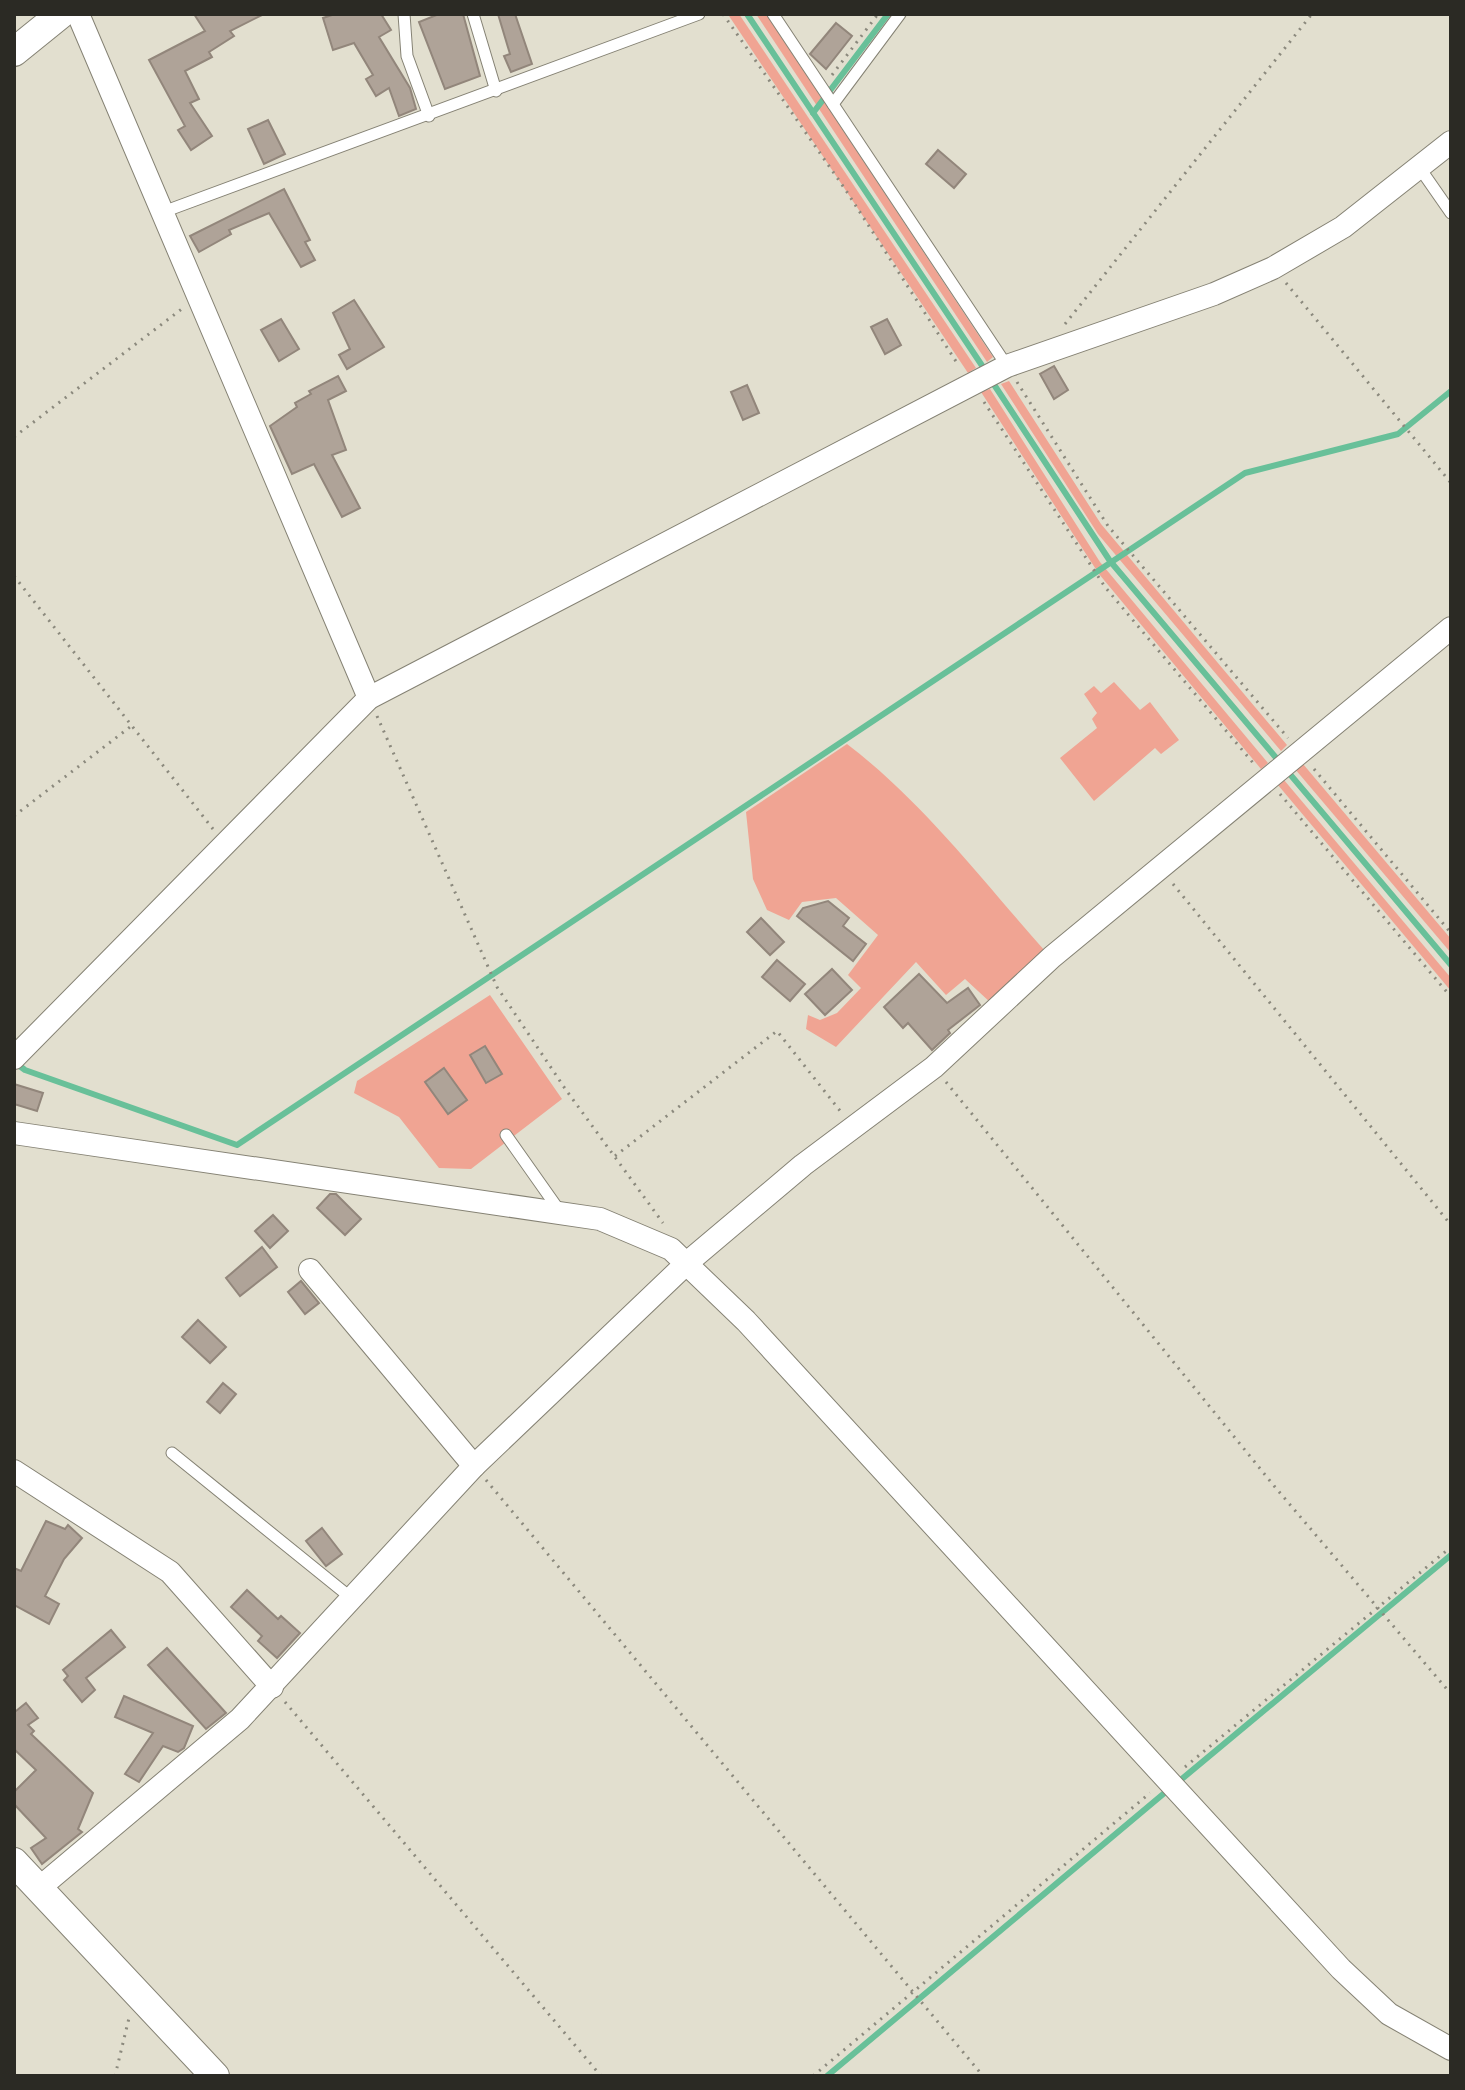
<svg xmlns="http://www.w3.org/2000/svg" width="1465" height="2090" font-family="'Golos Text',sans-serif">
	<rect width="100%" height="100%" fill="#e2dfcf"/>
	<g fill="#f0a493">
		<polygon points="739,14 976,368 968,373 729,16"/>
		<polygon points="756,14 766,14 993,357 987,362"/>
		<polygon points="1009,381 1101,524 1287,745 1281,751 1098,534 1001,384"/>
		<polygon points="990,389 1100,562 1268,763 1261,769 1099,574 981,392"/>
		<polygon points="1114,682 1140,710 1150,702 1179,740 1161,754 1155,748 1094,801 1060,758 1097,728 1092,719 1097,713 1084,694 1094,686 1101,693"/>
		<path d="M847 744C923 802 982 880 1045 951L991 1003 965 979 946 995 916 962 836 1047 806 1029 808 1015 820 1020 837 1013 861 988 848 975 878 935 836 898 802 902 789 920 767 910 753 879 746 812Z"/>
		<polygon points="1303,764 1451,939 1451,953 1295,769"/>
		<polygon points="1284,780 1451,978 1451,991 1278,785"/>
		<polygon points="490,995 562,1099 471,1169 439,1168 399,1117 354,1093 357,1081"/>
	</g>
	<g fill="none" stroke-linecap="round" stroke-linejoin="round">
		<g stroke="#68c099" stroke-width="6">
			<polyline points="747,14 985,370"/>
			<polyline points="813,113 888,14"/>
			<polyline points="991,380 1110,561 1451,965"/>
			<polyline points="17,1064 25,1070 237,1145 1245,473 1398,434 1451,391"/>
			<polyline points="1177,1783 1451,1555"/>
			<polyline points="827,2076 1168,1790"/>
		</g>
	</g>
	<g fill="#afa398" stroke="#92867b" stroke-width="2">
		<polygon points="194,14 264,14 230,31 234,36 209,52 212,57 185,71 199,99 190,103 212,136 191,150 178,130 185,126 149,60 205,31"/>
		<polygon points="335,14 381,14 391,30 379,37 410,88 416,109 399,116 389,88 376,96 366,79 373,75 354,43 333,50 323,18"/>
		<polygon points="439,14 463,14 480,76 445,89 419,22"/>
		<polygon points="498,14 515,14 532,64 511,72 504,56 510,54"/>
		<polygon points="836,23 852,36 826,69 810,54"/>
		<polygon points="268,120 285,154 264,164 248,129"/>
		<polygon points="938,150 966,174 954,188 926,164"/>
		<polygon points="284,189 310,240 305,242 315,260 301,267 269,213 229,230 231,234 199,252 190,236"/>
		<polygon points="354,300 384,347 347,369 339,355 350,349 333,313"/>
		<polygon points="281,319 299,349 279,361 261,330"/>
		<polygon points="887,319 901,345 885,354 871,327"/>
		<polygon points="1054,366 1068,390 1054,399 1040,374"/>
		<polygon points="338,376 346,391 328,400 346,450 332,455 360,508 342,517 314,464 292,474 270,426 297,407 295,403 311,394 309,391"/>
		<polygon points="747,385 759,413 743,420 731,392"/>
		<polygon points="828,901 849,918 843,926 866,944 853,961 797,916 803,908"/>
		<polygon points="761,918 784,942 770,955 747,932"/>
		<polygon points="777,960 805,984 790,1001 762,977"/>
		<polygon points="832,969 852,990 825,1015 805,994"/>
		<polygon points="919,974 947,1003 968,988 980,1005 948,1030 950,1033 932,1050 908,1023 903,1028 884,1007"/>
		<polygon points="485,1046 502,1074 486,1083 470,1055"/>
		<polygon points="444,1068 467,1100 448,1114 425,1082"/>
		<polygon points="14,1084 43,1093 37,1111 14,1104"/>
		<polygon points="330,1194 336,1194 361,1219 345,1235 317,1208"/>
		<polygon points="273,1215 288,1231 270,1248 255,1231"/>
		<polygon points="262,1247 277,1267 240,1296 226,1278"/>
		<polygon points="301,1281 319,1303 305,1314 288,1292"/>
		<polygon points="198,1320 226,1347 210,1363 182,1337"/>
		<polygon points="223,1383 236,1394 220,1413 207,1402"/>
		<polygon points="46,1521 65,1529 68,1525 82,1538 64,1559 45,1596 59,1604 49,1624 14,1605 14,1568 21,1571"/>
		<polygon points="322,1528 342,1554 326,1566 306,1541"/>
		<polygon points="247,1590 278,1619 281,1616 300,1633 277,1658 258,1641 262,1636 231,1607"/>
		<polygon points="111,1630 125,1647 86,1678 95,1690 82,1702 64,1680 68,1676 63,1670"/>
		<polygon points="167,1648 226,1713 206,1729 148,1665"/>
		<polygon points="124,1696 193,1726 184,1748 178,1752 163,1746 139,1782 125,1774 153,1733 115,1717"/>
		<polygon points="26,1703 38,1718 28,1725 34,1731 31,1734 93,1793 78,1829 82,1832 42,1864 31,1848 46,1838 14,1804 14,1792 36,1770 14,1749 14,1709 16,1711"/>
	</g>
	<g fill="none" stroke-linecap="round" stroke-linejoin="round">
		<g stroke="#858274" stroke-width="13">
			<g id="service">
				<polyline points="404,14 407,56 429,116"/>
				<polyline points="473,14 496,91"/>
				<polyline points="773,14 1007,366"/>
				<polyline points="833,104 900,14"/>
				<polyline points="1419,167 1451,213"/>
				<polyline points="163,212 699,14"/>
				<polyline points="506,1135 561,1213"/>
				<polyline points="172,1453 350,1597"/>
			</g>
		</g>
		<g stroke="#858274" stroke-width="24">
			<g id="minor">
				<polyline points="78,14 369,698"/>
				<polyline points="14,1058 369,698 1007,366 1214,294 1273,268 1343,227 1451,142"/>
				<polyline points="14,1133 600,1219 671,1249 746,1321 1341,1969 1389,2014 1451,2049"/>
				<polyline points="310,1270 474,1466"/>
				<polyline points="14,1471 170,1572 272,1687"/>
				<polyline points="38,1889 240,1719 474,1466 688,1262 803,1165 934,1067 1052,957 1451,628"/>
			</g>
		</g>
		<g stroke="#858274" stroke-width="30">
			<g id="tertiary">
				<polyline points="14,52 61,14"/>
				<polyline points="14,1862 215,2076"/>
			</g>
		</g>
		<g stroke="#8b897d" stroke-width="3" stroke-dasharray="2 6" stroke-linecap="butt">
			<polyline points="723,14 845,189 959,366"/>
			<polyline points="832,75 878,14"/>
			<polyline points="1286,283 1451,483"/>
			<polyline points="1065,324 1312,14"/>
			<polyline points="1017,382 1108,526 1288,738"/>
			<polyline points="984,402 1105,587 1254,764"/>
			<polyline points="14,437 183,308"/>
			<polyline points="14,576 213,829"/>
			<polyline points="377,716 497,987 566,1090 663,1223"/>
			<polyline points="1314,769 1451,933"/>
			<polyline points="1280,794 1451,997"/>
			<polyline points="14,816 130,727"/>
			<polyline points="1173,884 1451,1225"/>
			<polyline points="946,1082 1275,1487 1451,1694"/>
			<polyline points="615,1156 777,1031 841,1112"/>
			<polyline points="486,1480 983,2076"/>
			<polyline points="285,1702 601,2076"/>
			<polyline points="1185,1767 1451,1547"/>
			<polyline points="115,2076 129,2018"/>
			<polyline points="813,2076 1150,1793"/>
		</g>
		<use href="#service" stroke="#fff" stroke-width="11"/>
		<use href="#minor" stroke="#fff" stroke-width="22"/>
		<use href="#tertiary" stroke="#fff" stroke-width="28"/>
	</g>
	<rect width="1465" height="2090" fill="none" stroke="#2b2a24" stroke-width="32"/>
</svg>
